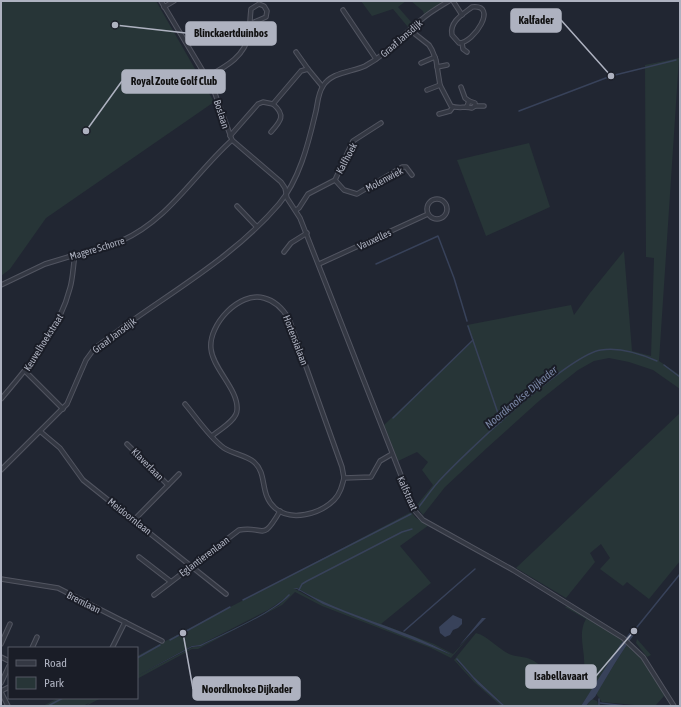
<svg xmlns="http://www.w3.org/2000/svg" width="681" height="707" font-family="'Asap Condensed',sans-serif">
	<rect width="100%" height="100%" fill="#212632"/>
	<g fill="#273537" fill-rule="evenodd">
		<polygon points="1,1 156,1 214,102 46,218 10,269 1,276"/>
		<polygon points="361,1 406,1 398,7 412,23 408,27 393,9 372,16"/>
		<polygon points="411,1 445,1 424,14 423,11"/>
		<polygon points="679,58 659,361 680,375 680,389 653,370 629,362 609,358 594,361 578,370 539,401 488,447 445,487 423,515 416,506 433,485 422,470 428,462 417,452 398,461 384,425 473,341 467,325 571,305 574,315 590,293 624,251 632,351 651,356 654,258 646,257 645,65"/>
		<polygon points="529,143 550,207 486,236 457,160"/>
		<polygon points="680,413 680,561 649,599 627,582 623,586 600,569 610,558 601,544 590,553 595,562 566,598 516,568"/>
		<path d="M411 512 416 518 429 525 400 546 431 583 381 624 434 644 453 654 474 631 451 658 431 648 322 606 295 592 282 605 198 649H192L137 679V676L193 647 201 646 278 606 290 595 268 610 200 645 192 646 137 676V656ZM297 588 323 603 433 645 452 655 311 598 295 589Z"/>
		<path d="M568 606 624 641 581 706H505L474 677 462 664 456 660 478 684 503 706H501L474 682 454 660 476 633C488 636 497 648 509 654 516 657 525 656 532 660 543 665 576 698 583 673 588 656 576 636 586 619L565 607Z"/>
		<polygon points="637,639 651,655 647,657 636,643"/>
		<polygon points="627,644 639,654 672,706 664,696 656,705 645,706 602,702 597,695 597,692"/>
		<polygon points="58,698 101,698 86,706 89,703 83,706 43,706"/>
		<polygon points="592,699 597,701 599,706 586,706"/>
	</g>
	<g fill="#38425a">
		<path d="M297 588C346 617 403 627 452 655L323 604 297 589H293Z"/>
		<path d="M289 594 290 595C272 614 226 633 201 646L192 647 137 676 192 646 200 645C225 633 272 613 289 594Z"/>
		<polygon points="453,615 462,619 462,624 458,628 453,630 450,635 445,637 440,633 439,627"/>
		<polygon points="482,618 486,618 459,646"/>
		<path d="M632 630 636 632C621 652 609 673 596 695 595 698 589 701 586 706H581L620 645Z"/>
		<polygon points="457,658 474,677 505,706 503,706 478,684 456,659"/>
	</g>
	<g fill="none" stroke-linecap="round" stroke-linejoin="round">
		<g stroke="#38425a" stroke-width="1.5">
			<polyline points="519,111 611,76 676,60"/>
			<polyline points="376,264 438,236 454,278 467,321"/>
			<polyline points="468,326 501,422"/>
			<polyline points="664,365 680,377"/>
			<polyline points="393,418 473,340"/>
			<path d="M418 508C425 499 431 490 439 481 464 454 568 355 601 350 619 347 641 354 657 361"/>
			<polyline points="299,590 302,584 307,581 402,532 412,529"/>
			<polyline points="243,600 411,514"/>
			<polyline points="404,631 475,569"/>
			<polyline points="633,632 680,574"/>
			<polyline points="170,640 230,607"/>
			<polyline points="137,658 160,645"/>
			<polyline points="599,699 599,706"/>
			<polyline points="600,703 626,706"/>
			<polyline points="48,706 63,698"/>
		</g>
		<g stroke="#525561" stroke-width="5.5">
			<g id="minor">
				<polyline points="161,1 213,88 232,140 281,182 285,188 287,198 300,218 415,511 423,520 513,570 623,638 643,657 674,706"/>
				<polyline points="453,1 462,15"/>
				<polyline points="164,7 174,1"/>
				<path d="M472 7C499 4 474 43 459 43L452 35C449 22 463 14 472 7Z"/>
				<polyline points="343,10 376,59"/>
				<path d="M410 30 429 45 432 50 436 60 440 85 451 106C458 109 465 106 472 108L475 106V103L469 101 467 106"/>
				<polyline points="462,43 463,49 467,52"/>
				<polyline points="296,52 308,69"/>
				<polyline points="421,63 435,57"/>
				<polyline points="437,67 447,65"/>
				<path d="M207 77C225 67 245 57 249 34 250 26 250 17 251 9L259 4 264 6 267 11 266 17 250 24"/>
				<polyline points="461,87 465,98 469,101"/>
				<polyline points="427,90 440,85"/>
				<polyline points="475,106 484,106"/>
				<polyline points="439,114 450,111 453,107"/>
				<path d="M271 132C281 121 286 115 273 104L301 71 308 69 322 86"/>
				<polyline points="230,136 258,104 263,102 273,104"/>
				<polyline points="335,180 344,190 357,194 402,167 406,167 412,175"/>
				<circle cx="437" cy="209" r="10"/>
				<polyline points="237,206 256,226"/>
				<polyline points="296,210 299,208 308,194 335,180 353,141 381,123"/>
				<polyline points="284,252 291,243 307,233"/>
				<polyline points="319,264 428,214"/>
				<path d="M1 285 45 264 121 241C169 220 194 174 232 140"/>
				<polyline points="25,371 63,409"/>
				<path d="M1 399C29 366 59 331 70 288 73 278 73 266 75 255"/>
				<path d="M185 404C196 417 210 438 224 448 233 454 246 455 254 462 268 474 259 494 275 508 291 522 320 514 334 500 340 494 342 486 344 478L371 477 380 461 392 454"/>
				<polyline points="41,432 60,448 83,480 226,594"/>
				<path d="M212 436C219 430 237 420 237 410 239 390 213 369 211 349 208 325 239 291 264 298 276 301 283 309 289 319L342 467 344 478"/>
				<polyline points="127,444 168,485"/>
				<path d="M1 470 67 404 86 360 94 349C155 300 228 264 279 204 299 180 308 145 315 115 318 105 317 95 323 86 331 72 352 72 365 66 388 54 402 35 421 20 430 12 439 7 449 1"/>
				<polyline points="134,520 179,474"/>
				<polyline points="139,557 170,581"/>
				<polyline points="1,579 58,588 162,641"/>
				<path d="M154 595 239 530C265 525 261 544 280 511"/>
				<polyline points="1,644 10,624"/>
				<polyline points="32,648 37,637"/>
				<polyline points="112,648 125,622"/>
				<polyline points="1,657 9,661"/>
				<polyline points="1,683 9,666"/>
				<polyline points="1,691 9,687"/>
				<polyline points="1,692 8,706"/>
			</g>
		</g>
		<use href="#minor" stroke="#343843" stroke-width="3.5"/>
	</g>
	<g text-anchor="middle" stroke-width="4" stroke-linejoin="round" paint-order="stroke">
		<g font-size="10" fill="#aeb2c0" stroke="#1a1d27">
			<text transform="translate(401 38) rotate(-41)" y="4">Graaf Jansdijk</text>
			<text transform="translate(222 114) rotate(72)" y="4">Boslaan</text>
			<text transform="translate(346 158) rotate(-62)" y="4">Kalfhoek</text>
			<text transform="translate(384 179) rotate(-28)" y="4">Molenwiek</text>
			<text transform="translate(374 239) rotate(-25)" y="4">Vauxelles</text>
			<text transform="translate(97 248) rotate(-17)" y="4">Magere Schorre</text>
			<text transform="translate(114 335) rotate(-37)" y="4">Graaf Jansdijk</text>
			<text transform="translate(296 340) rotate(69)" y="4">Hortensialaan</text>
			<text transform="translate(43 342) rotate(-58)" y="4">Keuvelhoekstraat</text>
			<text transform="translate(148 464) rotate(45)" y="4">Klaverlaan</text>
			<text transform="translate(408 493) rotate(66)" y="4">Kalfstraat</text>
			<text transform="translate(130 516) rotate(38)" y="4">Meidoornlaan</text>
			<text transform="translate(204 556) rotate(-37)" y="4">Eglantierenlaan</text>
			<text transform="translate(84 602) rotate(27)" y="4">Bremlaan</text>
		</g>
		<g font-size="11" font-style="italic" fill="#7a86a5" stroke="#1a1d27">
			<text transform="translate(521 397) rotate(-40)" y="4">Noordknokse Dijkader</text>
		</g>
	</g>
	<path fill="none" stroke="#aeb2c0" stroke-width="1.5" d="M611 76L561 20M115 25L186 33M86 131L122 81M634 631L596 676M183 633L193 689"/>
	<g fill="#aeb2c0" stroke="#1a1d27" stroke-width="1.5">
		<circle cx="611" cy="76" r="4"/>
		<circle cx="115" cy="25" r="4"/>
		<circle cx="86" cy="131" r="4"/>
		<circle cx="634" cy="631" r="4"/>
		<circle cx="183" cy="633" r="4"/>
	</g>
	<g fill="#aeb2c0" stroke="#aeb2c0" stroke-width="1.5">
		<rect x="511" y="9" width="50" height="23" rx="4"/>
		<rect x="186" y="22" width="90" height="23" rx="4"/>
		<rect x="122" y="70" width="103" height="23" rx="4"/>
		<rect x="526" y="665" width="70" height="23" rx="4"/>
		<rect x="193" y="677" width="107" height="23" rx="4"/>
	</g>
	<g font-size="11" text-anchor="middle" font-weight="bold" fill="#111">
		<text x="536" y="24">Kalfader</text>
		<text x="231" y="37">Blinckaertduinbos</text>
		<text x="174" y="85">Royal Zoute Golf Club</text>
		<text x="561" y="680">Isabellavaart</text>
		<text x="247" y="693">Noordknokse Dijkader</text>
	</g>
	<rect width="681" height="707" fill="none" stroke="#aeb2c0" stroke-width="4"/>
	<rect x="8" y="647" width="130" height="52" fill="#1a1d27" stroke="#555964"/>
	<rect x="16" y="660" width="20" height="6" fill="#343843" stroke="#555964"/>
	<text x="44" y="667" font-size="12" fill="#aeb2c0">Road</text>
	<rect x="16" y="677" width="20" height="12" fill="#273537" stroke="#555964"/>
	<text x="44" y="687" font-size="12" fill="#aeb2c0">Park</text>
</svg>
